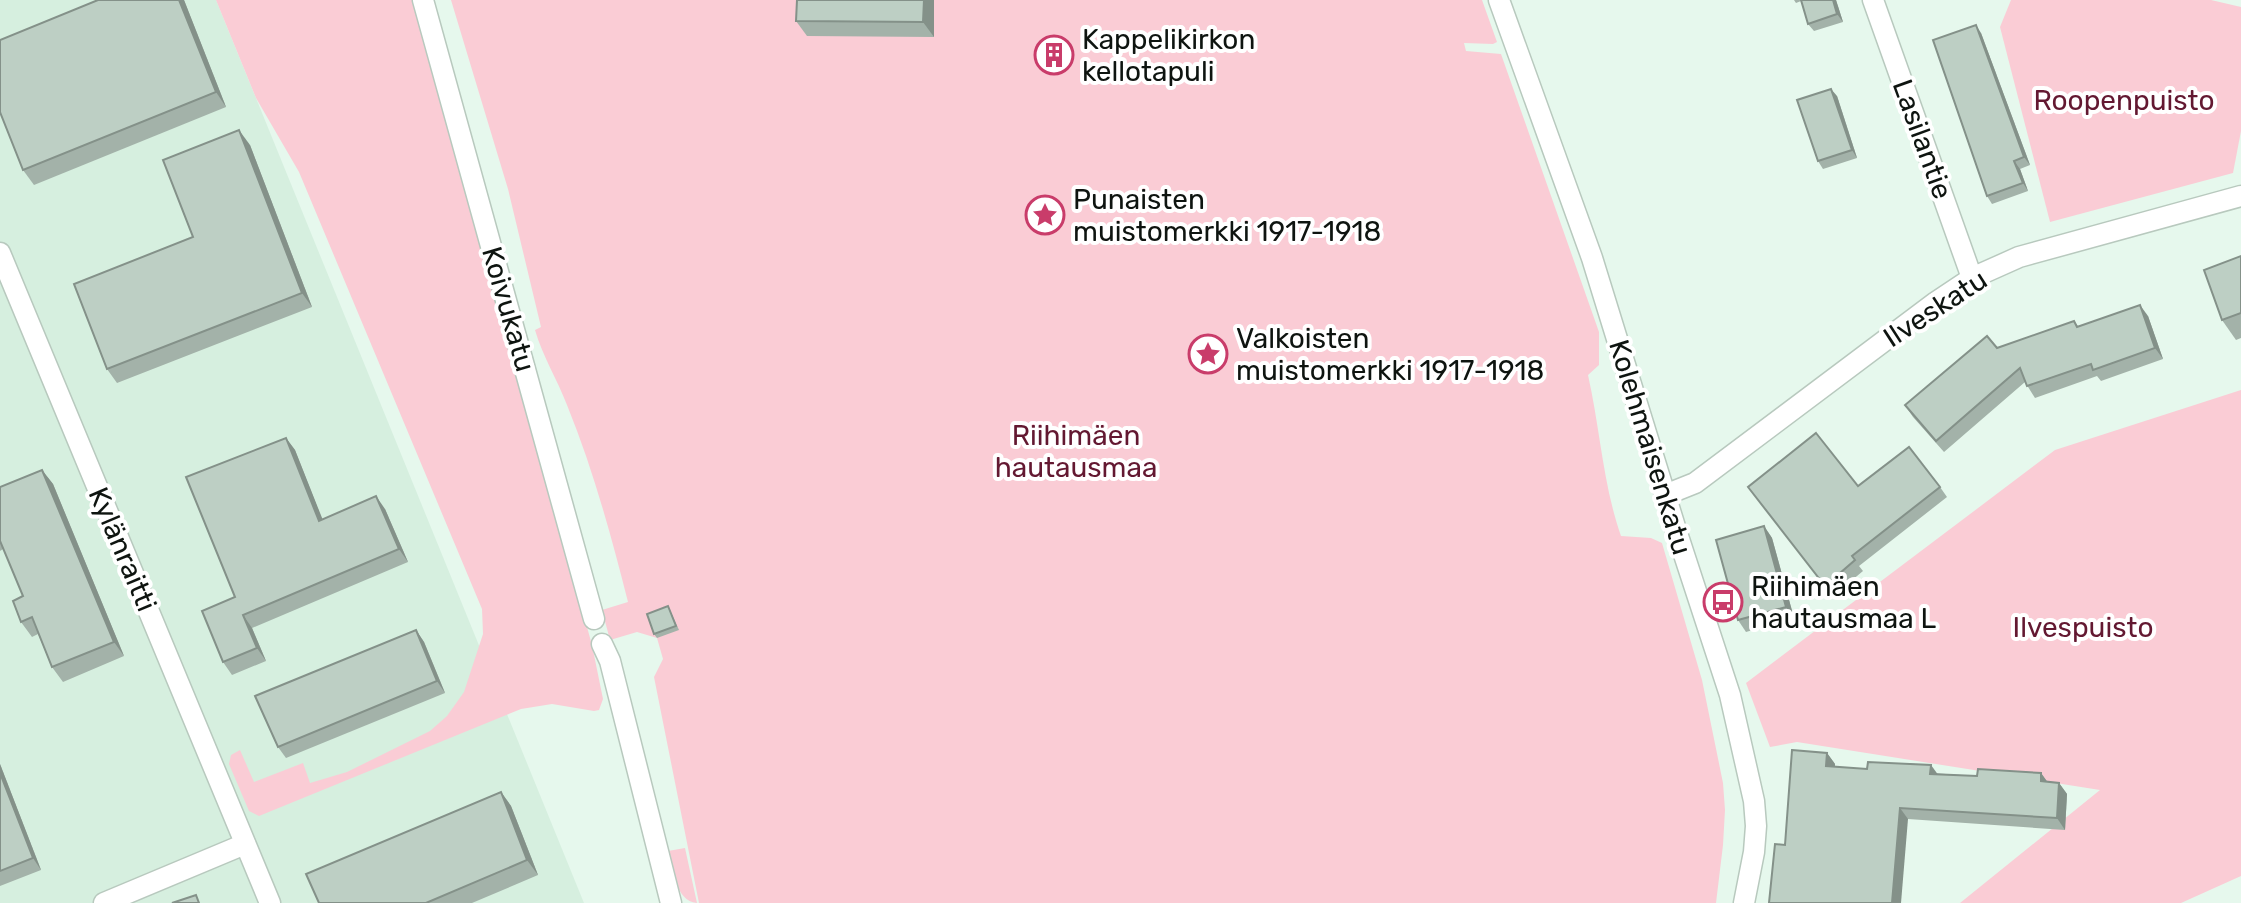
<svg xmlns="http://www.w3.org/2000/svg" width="2241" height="903" font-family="Rubik,sans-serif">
	<rect width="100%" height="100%" fill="#e6f8ed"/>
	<polygon fill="#d6efdf" points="0,0 216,0 584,903 0,903"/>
	<g fill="#faccd5">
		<polygon points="216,0 412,0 592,645 603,699 599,710 594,711 552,704 521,709 259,816 249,811 229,764 231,755 240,750 254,782 303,763 310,783 347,772 430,731 447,716 464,692 483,634 482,609 299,172 256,98"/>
		<path d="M451 0H1482L1497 42 1493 44 1464 43 1466 51 1501 54 1599 332V365L1588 375C1600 428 1603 485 1621 536L1651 538 1662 543 1702 680 1723 783 1725 810 1723 845 1716 903H699L654 677 663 659 657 638 637 632 610 640 602 610 628 602C611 535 593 469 567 405 557 379 543 357 535 330L541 327 508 189Z"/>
		<polygon points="2011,0 2211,0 2241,7 2241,131 2233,173 2050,222 2000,27"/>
		<polygon points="2241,390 2241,876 2181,903 1960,903 2100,790 1797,742 1770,747 1746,683 2055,450"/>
		<path d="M685 848 697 903C675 901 674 869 668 851Z"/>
	</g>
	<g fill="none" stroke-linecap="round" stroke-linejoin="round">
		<g stroke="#b8c9be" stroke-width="23">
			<g id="street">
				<polyline points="423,0 594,619"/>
				<polyline points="1499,0 1592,258 1676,530 1730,695 1754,801 1756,826 1754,852 1744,903"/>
				<polyline points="1873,0 1972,278"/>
				<polyline points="0,253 270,903"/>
				<polyline points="1665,495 1695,483 1936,302 1972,278 2019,257 2241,196"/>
				<polyline points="602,644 610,661 671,903"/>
				<polyline points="104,903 245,844"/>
			</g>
		</g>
		<use href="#street" stroke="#fff" stroke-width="20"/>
	</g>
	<g fill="#a3b2a9">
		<polygon points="98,0 184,0 226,107 34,185 23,170"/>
		<polygon points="797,0 934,0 934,37 807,36 796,21"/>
		<polygon points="1794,0 1836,0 1843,22 1814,31 1808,24 1801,1 1796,3"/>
		<polygon points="1981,33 2030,165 2020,169 2028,191 1992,204 1987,196"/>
		<polygon points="1837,96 1857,158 1823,169 1818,161"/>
		<polygon points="250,145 312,307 117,383 107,369 193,237"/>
		<polygon points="2241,256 2241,338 2236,340 2222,320"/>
		<polygon points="2148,316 2163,359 2101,381 2097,376 2035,398 2025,382 1944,452 1913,417 1905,405 1997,348 2074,321 2078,326"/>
		<polygon points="286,438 295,450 322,519 385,509 408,562 252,628 266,661 232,675 223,662 235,597"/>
		<polygon points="42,470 53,484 124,656 63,682 52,667 38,634 32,637 21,622 23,596 3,549 0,551 0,487"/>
		<polygon points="1858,486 1940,487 1947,497 1859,566 1863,571 1833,596 1748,487"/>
		<polygon points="1764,526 1772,538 1794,618 1746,632 1738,620"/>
		<polygon points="668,606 679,630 657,638 654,634"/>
		<polygon points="416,630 424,642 445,693 286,758 278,747"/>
		<polygon points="1827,753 1835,764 1835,767 1977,776 2041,773 2047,782 2059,783 2067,794 2065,830 1908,819 1785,845"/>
		<polygon points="0,764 41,870 0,886"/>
		<polygon points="501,792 511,806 538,875 472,903 319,903"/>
	</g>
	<g fill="#849189">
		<polygon points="179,0 184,0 226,107 216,92"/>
		<polygon points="924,0 934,0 934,37 923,22"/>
		<polygon points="1833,0 1836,0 1843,22 1837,14"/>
		<polygon points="1976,25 1981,33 2030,165 2024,157"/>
		<polygon points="1831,89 1837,96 1857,158 1852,150"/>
		<polygon points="239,130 250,145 312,307 302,293"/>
		<polygon points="2014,161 2020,169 2028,191 2023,183"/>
		<polygon points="2140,305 2148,316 2163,359 2155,348"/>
		<polygon points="286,438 295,450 328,533 319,521"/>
		<polygon points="42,470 53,484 124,656 114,642"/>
		<polygon points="376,496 385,509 408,562 399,549"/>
		<polygon points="1764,526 1772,538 1794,618 1786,607"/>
		<polygon points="243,615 252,628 266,661 257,648"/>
		<polygon points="416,630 424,642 445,693 437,681"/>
		<polygon points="1827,753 1835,764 1834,778 1826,766"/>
		<polygon points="0,764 41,870 33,858 0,773"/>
		<polygon points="1931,765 1939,776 1930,774"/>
		<polygon points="2041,773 2049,784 2041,781"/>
		<polygon points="2059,783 2067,794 2065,830 2057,818"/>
		<polygon points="501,792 511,806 538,875 527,860"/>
		<polygon points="1900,808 1908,819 1901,903 1892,903"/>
	</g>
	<g fill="#bdcfc4" stroke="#849189" stroke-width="2">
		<polygon points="98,0 179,0 216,92 23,170 0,112 0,40"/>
		<polygon points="797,0 924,0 923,22 796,21"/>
		<polygon points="1801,0 1833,0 1837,14 1808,24"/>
		<polygon points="1976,25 2024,157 2014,161 2023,183 1987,196 1933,40"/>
		<polygon points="1831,89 1852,150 1818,161 1797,100"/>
		<polygon points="239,130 302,293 107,369 74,284 193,237 163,160"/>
		<polygon points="2241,256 2241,313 2222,320 2204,270"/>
		<polygon points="2140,305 2155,348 2093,370 2091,364 2027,386 2020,368 1936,441 1905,405 1987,336 1997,348 2074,321 2077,327"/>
		<polygon points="1816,433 1858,486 1909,447 1940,487 1852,556 1855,560 1825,586 1748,487"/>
		<polygon points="286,438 319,521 376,496 399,549 243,615 257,648 223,662 202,611 235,597 186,477"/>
		<polygon points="42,470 114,642 52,667 32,617 21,622 13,601 23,596 0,541 0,487"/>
		<polygon points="1764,526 1786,607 1738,620 1716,540"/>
		<polygon points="668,606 676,626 654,634 647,614"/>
		<polygon points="416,630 437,681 278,747 255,696"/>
		<polygon points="1792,750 1827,753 1826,766 1867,769 1868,762 1931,765 1930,774 1977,776 1978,769 2041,773 2041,781 2059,783 2057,818 1900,808 1892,903 1769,903 1775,844 1785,845"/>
		<polygon points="0,773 33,858 0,871"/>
		<polygon points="501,792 527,860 426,903 319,903 306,874"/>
		<polygon points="196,895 199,903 172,903"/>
	</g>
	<defs>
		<g id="building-ring" transform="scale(2)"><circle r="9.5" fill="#fff" stroke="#c93c6a" stroke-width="1.5"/><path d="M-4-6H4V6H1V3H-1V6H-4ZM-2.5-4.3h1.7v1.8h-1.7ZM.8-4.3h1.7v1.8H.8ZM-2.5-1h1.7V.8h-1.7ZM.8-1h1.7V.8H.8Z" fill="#c93c6a"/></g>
		<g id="sight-ring" transform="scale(2)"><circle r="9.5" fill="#fff" stroke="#c93c6a" stroke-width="1.5"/><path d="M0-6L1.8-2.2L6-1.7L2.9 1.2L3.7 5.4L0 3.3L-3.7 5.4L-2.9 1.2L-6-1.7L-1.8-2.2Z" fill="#c93c6a"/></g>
		<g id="bus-ring" transform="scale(2)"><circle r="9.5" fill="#fff" stroke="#c93c6a" stroke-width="1.5"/><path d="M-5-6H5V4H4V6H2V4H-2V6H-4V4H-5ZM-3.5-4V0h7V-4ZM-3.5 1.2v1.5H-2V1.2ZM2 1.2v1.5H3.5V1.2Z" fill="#c93c6a"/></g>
	</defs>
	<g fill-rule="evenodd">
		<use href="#building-ring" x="1054" y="55"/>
		<use href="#sight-ring" x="1045" y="215"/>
		<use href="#sight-ring" x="1208" y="354"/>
		<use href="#bus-ring" x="1723" y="602"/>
	</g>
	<g text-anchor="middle" stroke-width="8" stroke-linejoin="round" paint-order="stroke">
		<g font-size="28" fill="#0e1410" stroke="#fff" text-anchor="start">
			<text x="1082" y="49">Kappelikirkon<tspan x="1082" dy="32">kellotapuli</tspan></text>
			<text x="1073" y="209">Punaisten<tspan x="1073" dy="32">muistomerkki 1917-1918</tspan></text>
			<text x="1236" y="348">Valkoisten<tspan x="1236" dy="32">muistomerkki 1917-1918</tspan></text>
			<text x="1751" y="596">Riihimäen<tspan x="1751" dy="32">hautausmaa L</tspan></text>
		</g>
		<g font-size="28" fill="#631831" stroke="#fff">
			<text x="2124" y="110">Roopenpuisto</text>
			<text x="1076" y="445">Riihimäen<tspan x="1076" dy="32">hautausmaa</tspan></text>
			<text x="2083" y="637">Ilvespuisto</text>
		</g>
		<g font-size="28" fill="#0e1410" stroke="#fff">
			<text transform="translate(1923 139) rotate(70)" y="10">Lasilantie</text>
			<text transform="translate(1935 308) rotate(-33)" y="10">Ilveskatu</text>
			<text transform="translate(509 309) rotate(74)" y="10">Koivukatu</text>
			<text transform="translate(1651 447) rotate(73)" y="10">Kolehmaisenkatu</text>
			<text transform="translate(123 549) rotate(67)" y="10">Kylänraitti</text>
		</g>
	</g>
</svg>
